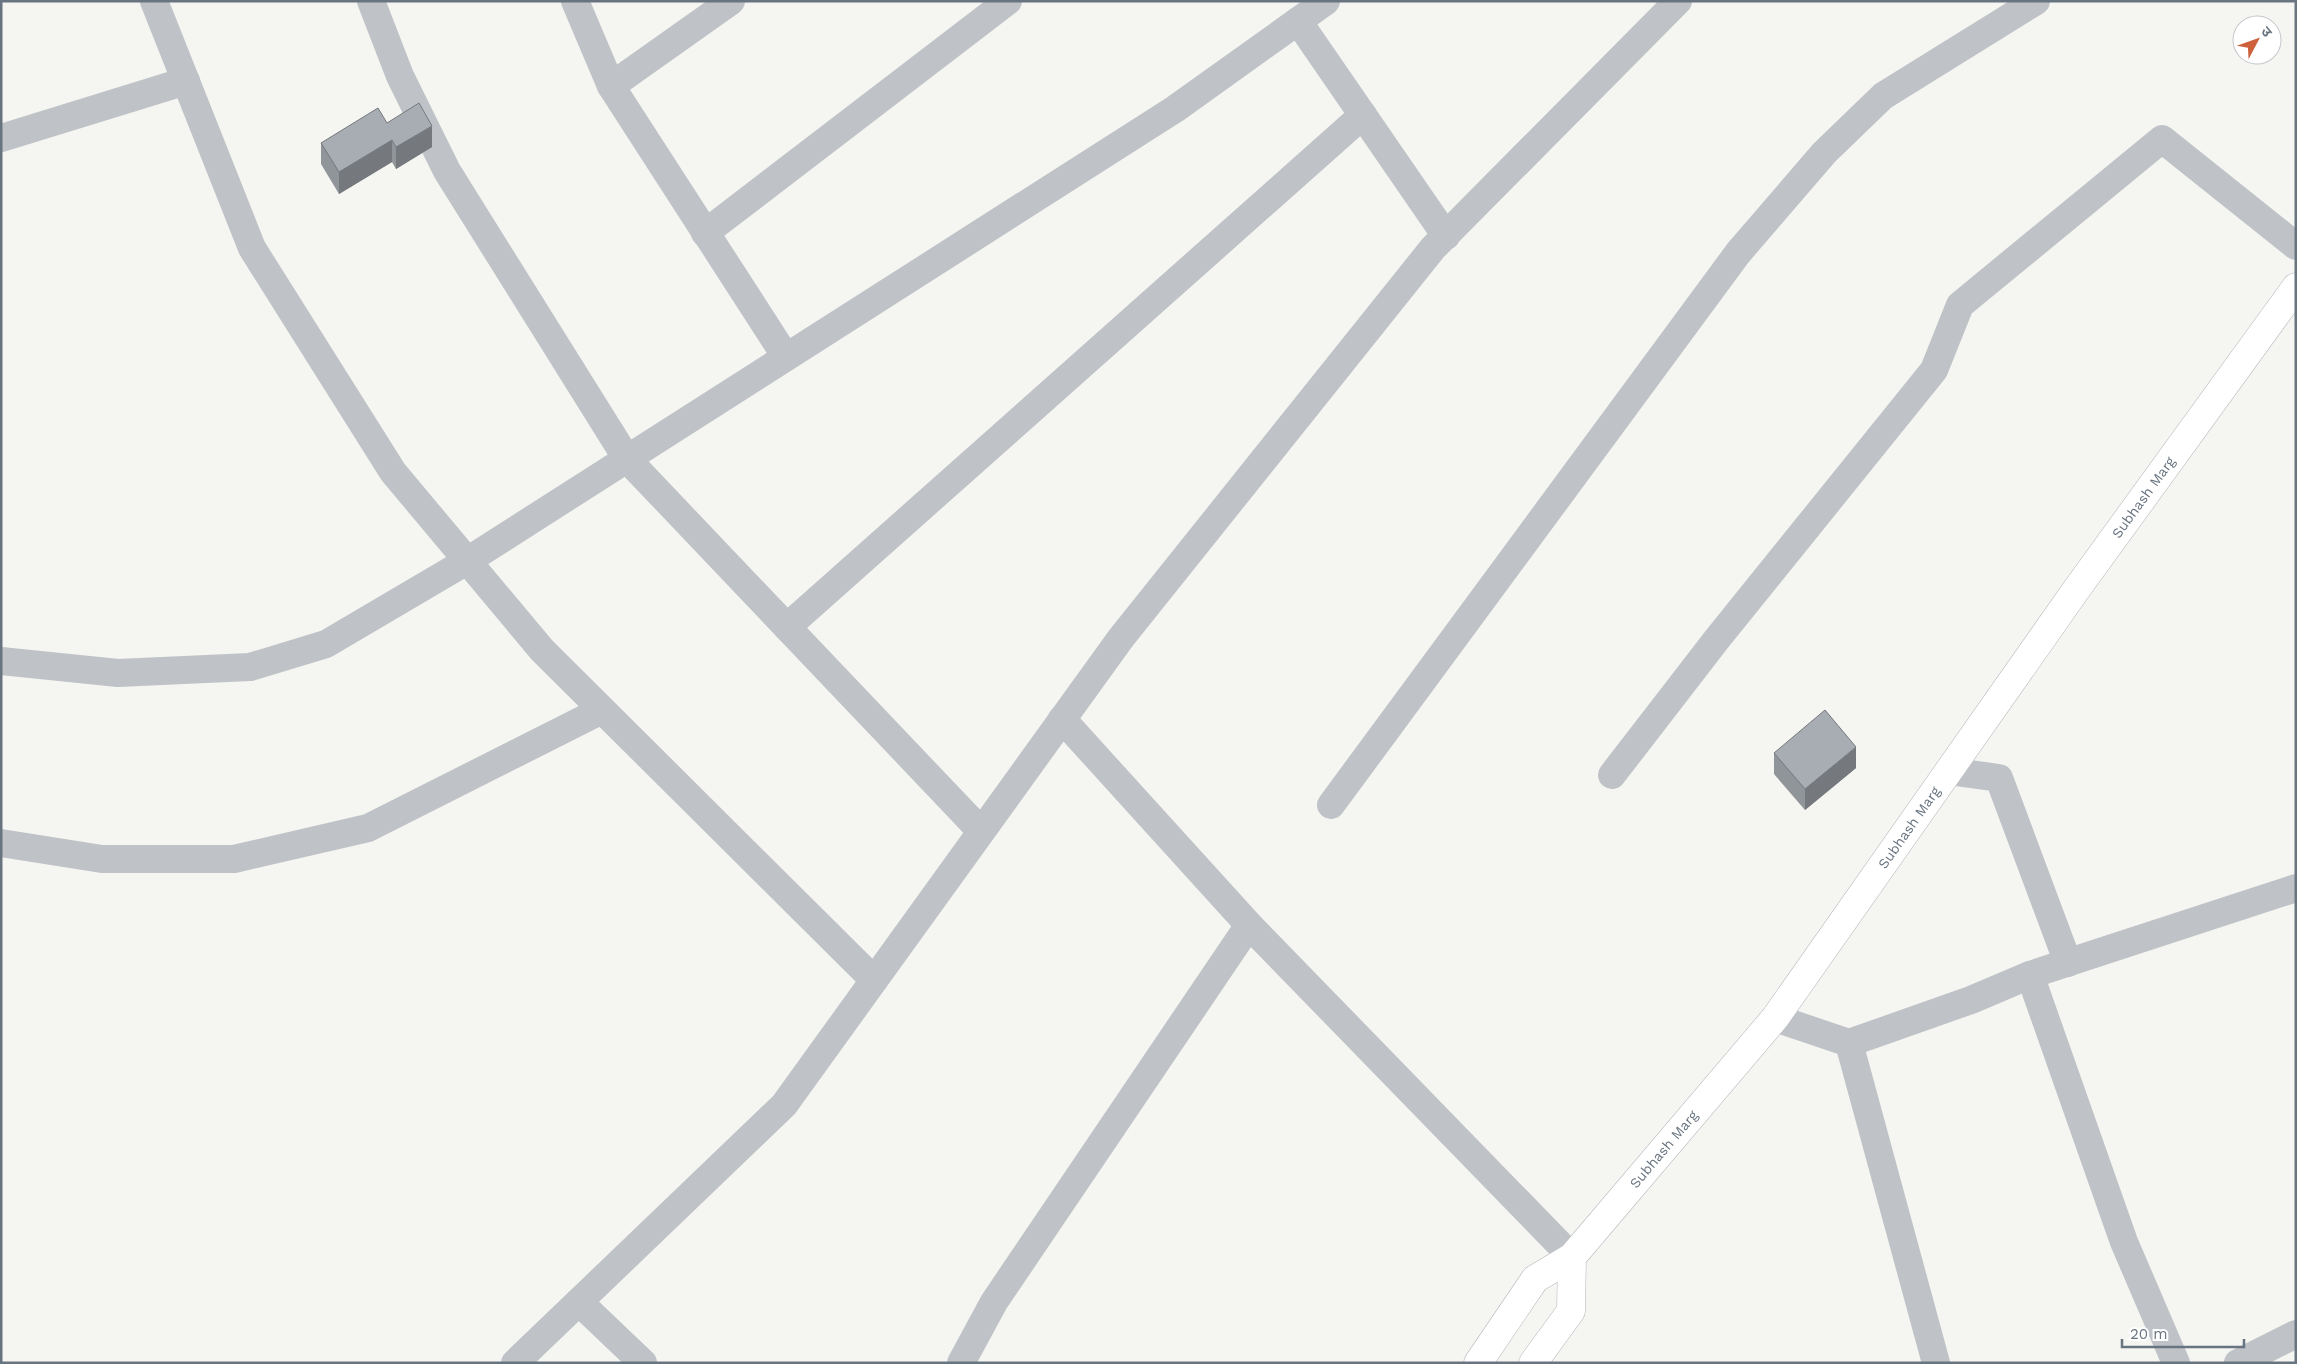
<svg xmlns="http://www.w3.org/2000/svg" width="2297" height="1364" font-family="'Work Sans','Noto Sans Devanagari',sans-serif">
	<rect width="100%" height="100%" fill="#f5f5f2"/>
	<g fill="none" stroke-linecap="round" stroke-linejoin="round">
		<g stroke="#b3b6ba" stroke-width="29">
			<g id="major">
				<path id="s1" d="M1478 1363 1535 1279 1572 1257 1775 1018 2076 590 2296 287"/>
				<polyline points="1533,1363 1571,1311 1572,1257"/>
			</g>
		</g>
		<g stroke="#bfc2c6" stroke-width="28">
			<polyline points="154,1 252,248 393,472 542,650 874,980"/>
			<polyline points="371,1 400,76 447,171 627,459 981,831"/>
			<polyline points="575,1 611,86 786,357"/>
			<polyline points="1298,21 1446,236"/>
			<polyline points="611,86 731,1"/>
			<polyline points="1,138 186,81"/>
			<polyline points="705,233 1008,1"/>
			<polyline points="787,627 1363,115"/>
			<polyline points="1,661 118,673 250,667 326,644 467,561 1175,109 1326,1"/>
			<polyline points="1062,719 1249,925 1572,1257"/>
			<polyline points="1948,771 1999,778 2068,963"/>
			<polyline points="1612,775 1717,639 1934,370 1960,305 2162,139 2296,246"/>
			<polyline points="1331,805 1738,253 1824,153 1883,96 2036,1"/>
			<polyline points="1,843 102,859 234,859 368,828 602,710"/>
			<polyline points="2030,975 2124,1242 2176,1363"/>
			<polyline points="1775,1018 1849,1043 1971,1000 2030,975 2296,888"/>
			<polyline points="1849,1043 1936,1363"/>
			<polyline points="579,1302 643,1363"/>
			<polyline points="515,1363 784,1105 1121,638 1433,248 1678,1"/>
			<polyline points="961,1363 994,1302 1249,925"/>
			<polyline points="2238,1363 2296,1334"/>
		</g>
		<use href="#major" stroke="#fff" stroke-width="28"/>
	</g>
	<g fill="#909599">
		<polygon points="387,123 432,147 396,169 392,162 339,194 321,164 321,143"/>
		<polygon points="1774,753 1856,768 1805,810 1774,774"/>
	</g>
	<g fill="#75797d">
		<polygon points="432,126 432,147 396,169 396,147"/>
		<polygon points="392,140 392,162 339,194 339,172"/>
		<polygon points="1856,747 1856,768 1805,810 1805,789"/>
	</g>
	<g fill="#a7adb2" stroke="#75797d">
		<polygon points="419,103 432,126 396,147 392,140 339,172 321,143 378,108 387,123"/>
		<polygon points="1825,710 1856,747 1805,789 1774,753"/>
	</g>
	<g text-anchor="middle" stroke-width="5" stroke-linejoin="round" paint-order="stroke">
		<g font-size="14" fill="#687480" stroke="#fff">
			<text dy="5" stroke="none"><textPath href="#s1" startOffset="1096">Subhash Marg</textPath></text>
			<text dy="5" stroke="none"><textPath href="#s1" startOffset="691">Subhash Marg</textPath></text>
			<text dy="5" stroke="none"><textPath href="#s1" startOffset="286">Subhash Marg</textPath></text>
		</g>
	</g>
	<rect width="2297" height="1364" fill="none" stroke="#687480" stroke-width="5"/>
	<g transform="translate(2257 40) rotate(49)"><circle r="24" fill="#ffffff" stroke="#c3c7cc"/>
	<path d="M0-4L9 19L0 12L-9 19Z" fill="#cd613b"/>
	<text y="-8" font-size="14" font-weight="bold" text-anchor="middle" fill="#687480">उ</text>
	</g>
	<path d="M2122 1339v8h122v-8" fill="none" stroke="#687480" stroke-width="2.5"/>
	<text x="2130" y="1339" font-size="15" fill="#687480" stroke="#ffffff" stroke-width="4" paint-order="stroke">20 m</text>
</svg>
